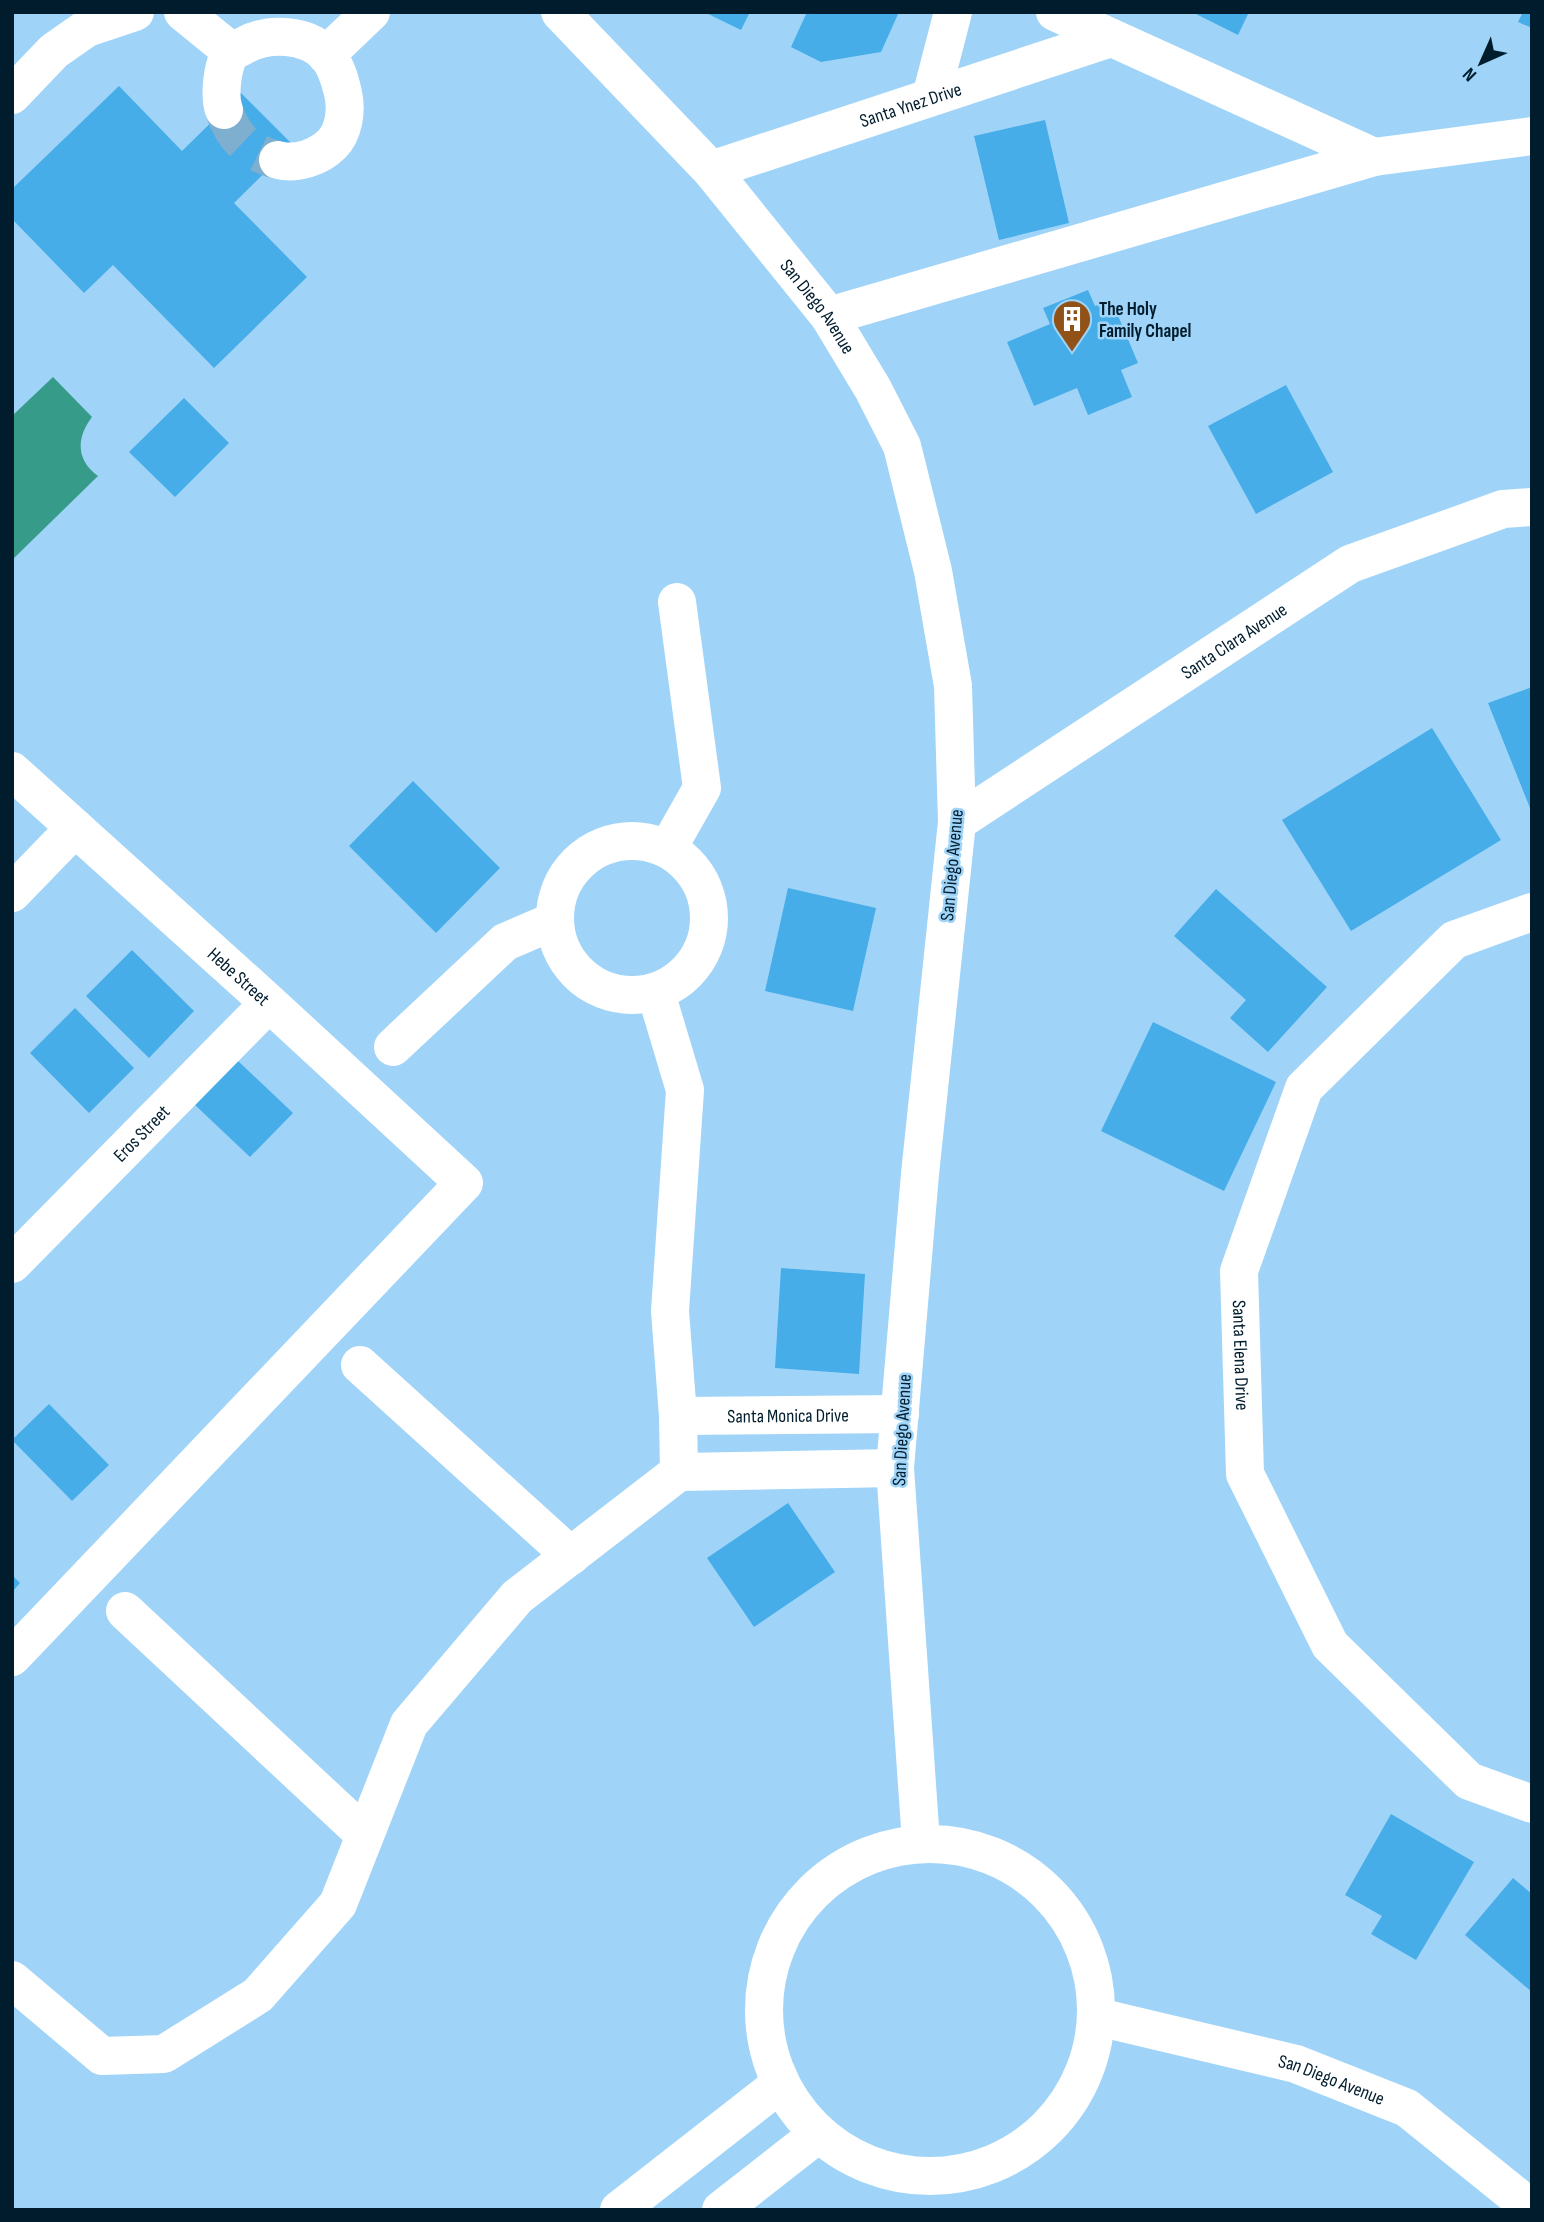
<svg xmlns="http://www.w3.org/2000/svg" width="1544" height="2222" font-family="'Sofia Sans Condensed',sans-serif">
	<rect width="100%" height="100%" fill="#9fd4f8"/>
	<path fill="#379b89" d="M53 377 92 417C76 438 76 460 98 476L12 560V416Z"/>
	<g fill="#46ade9">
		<polygon points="704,12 750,12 741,30"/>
		<polygon points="807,12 899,12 881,52 821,62 791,47"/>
		<polygon points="1192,12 1249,12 1238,35"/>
		<polygon points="1523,12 1532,12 1532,28 1518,22"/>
		<polygon points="119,86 182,151 241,93 293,145 234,203 307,277 214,368 113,265 84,293 12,219 12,189"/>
		<polygon points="1045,120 1069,223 999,240 974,136"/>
		<polygon points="1088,290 1095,306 1111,299 1138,363 1121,370 1132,397 1088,415 1077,388 1034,406 1007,342 1050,324 1043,308"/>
		<polygon points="1286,385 1333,472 1256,514 1208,426"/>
		<polygon points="184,398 229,443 175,497 129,452"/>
		<polygon points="1532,687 1532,813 1488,703"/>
		<polygon points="1432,728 1501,840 1351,931 1282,820"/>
		<polygon points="413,781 500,868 436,933 349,846"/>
		<polygon points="788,888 876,908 853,1011 765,991"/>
		<polygon points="1216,889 1327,987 1268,1052 1230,1018 1246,1000 1174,936"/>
		<polygon points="132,950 194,1011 149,1058 86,996"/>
		<polygon points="75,1008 134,1068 89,1113 30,1053"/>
		<polygon points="1153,1022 1276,1082 1224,1191 1101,1131"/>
		<polygon points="237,1060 293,1113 250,1157 195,1105"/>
		<polygon points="781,1268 865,1274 859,1374 775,1368"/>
		<polygon points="49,1404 109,1465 72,1501 12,1440"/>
		<polygon points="788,1503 835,1572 754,1627 707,1558"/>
		<polygon points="12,1575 20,1583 12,1592"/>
		<polygon points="1391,1814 1474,1862 1416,1960 1371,1934 1382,1916 1345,1895"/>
		<polygon points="1513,1878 1532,1894 1532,1992 1465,1935"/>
	</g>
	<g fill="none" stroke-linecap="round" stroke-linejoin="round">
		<path stroke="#7fafcf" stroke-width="38" stroke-dasharray="38 19" stroke-linecap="butt" d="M224 110C233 138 249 153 278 160"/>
		<g stroke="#fff" stroke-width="38">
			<polyline points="183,12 232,52"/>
			<path id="s1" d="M560 12 711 170 829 316 873 389 902 446 933 571 953 686 957 822 920 1174 895 1468 921 1842"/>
			<polyline points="1055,12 1374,157 1532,136"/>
			<polyline points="326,55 371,12"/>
			<polyline points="12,95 54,51 87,28 135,12"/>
			<polyline points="931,97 953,12"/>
			<path d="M224 110C219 97 222 64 231 53 234 50 242 47 245 45 270 32 306 34 326 54 336 65 340 80 343 93 347 110 344 132 332 144 319 157 297 165 278 160"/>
			<path id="s2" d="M711 170 1111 38"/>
			<polyline points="829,316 1374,157"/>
			<path id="s3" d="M12 771 269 1003 464 1183 12 1657"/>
			<path id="s4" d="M957 822 1350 564 1503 509 1532 507"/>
			<circle cx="632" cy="918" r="77"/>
			<polyline points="668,848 702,788 677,602"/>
			<polyline points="12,893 75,828"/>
			<path id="s5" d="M1532 912 1454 940 1304 1088 1239 1271 1245 1474 1330 1645 1469 1781 1532 1804"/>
			<polyline points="656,993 685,1090 670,1311 678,1416 679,1472"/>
			<polyline points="393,1047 505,942 554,921"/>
			<path id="s6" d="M12 1264 269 1003"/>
			<polyline points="360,1365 571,1556"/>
			<path id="s7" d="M678 1416 900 1414"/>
			<polyline points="679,1472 895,1468"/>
			<polyline points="125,1611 365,1835"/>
			<circle cx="930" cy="2010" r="166"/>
			<polyline points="12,1980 102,2056 164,2054 258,1995 338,1904 409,1724 517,1597 679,1472"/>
			<path id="s8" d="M1098 2017 1296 2064 1407 2108 1516 2196 1528 2210"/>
			<polyline points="619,2210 780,2084"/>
			<polyline points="721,2210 818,2134"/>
		</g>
	</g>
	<defs>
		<g id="building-pin" transform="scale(2.0125)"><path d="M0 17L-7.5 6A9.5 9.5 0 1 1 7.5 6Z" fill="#915218" stroke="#9fd4f8"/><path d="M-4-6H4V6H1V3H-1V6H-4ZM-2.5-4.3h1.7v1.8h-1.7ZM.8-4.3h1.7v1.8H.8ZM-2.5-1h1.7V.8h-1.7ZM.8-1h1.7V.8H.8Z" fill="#fff"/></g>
	</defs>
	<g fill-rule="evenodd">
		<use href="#building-pin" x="1072" y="319"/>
	</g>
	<g text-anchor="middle" stroke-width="5" stroke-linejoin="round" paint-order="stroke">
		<g font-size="19" fill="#011d2d" stroke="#9fd4f8">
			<text dy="7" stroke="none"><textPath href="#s2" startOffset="210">Santa Ynez Drive</textPath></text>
			<text dy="7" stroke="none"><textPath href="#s1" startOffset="392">San Diego Avenue</textPath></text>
			<text dy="7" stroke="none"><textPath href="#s4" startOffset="331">Santa Clara Avenue</textPath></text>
			<text transform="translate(951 865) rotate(-85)" y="7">San Diego Avenue</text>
			<text dy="7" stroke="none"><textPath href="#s3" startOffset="306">Hebe Street</textPath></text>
			<text dy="7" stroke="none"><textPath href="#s6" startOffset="184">Eros Street</textPath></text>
			<text dy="7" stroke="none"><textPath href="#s5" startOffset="572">Santa Elena Drive</textPath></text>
			<text dy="7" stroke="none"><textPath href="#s7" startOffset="110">Santa Monica Drive</textPath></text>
			<text transform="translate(901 1430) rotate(-87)" y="7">San Diego Avenue</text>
			<text dy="7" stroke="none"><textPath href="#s8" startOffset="242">San Diego Avenue</textPath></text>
		</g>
		<g font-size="19" font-weight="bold" fill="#011d2d" stroke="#9fd4f8" text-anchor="start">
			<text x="1099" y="315">The Holy<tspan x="1099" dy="22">Family Chapel</tspan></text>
		</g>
	</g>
	<rect width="1544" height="2222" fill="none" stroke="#011d2d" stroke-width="28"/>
	<g transform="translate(1481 63) rotate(225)" stroke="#9fd4f8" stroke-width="5" paint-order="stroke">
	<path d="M0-5L12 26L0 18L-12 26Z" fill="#011d2d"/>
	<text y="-10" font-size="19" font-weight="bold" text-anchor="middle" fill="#011d2d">N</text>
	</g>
</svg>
